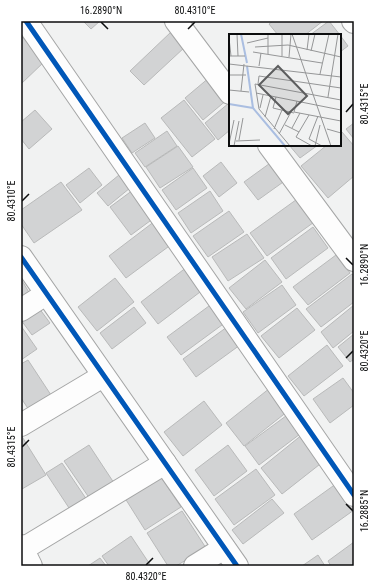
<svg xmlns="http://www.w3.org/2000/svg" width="375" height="587" font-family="'Roboto Condensed',sans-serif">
	<rect width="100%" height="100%" fill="#f1f2f2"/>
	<g fill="#d2d3d4" stroke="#b9baba">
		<polygon points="83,21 100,21 91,29"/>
		<polygon points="273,21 323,21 305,35 278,35 269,24"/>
		<polygon points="329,21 340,35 310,35"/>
		<polygon points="171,32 185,47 144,85 130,71"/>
		<polygon points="340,35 348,46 340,52"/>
		<polygon points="21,36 45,61 21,84"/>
		<polygon points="210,77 228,99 203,120 185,98"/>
		<polygon points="184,100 215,139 192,157 161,118"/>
		<polygon points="229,103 230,130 218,140 205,123"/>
		<polygon points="35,110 52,129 29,149 21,139 21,122"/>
		<polygon points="145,123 155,138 132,153 122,138"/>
		<polygon points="354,123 354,139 346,129"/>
		<polygon points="167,131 177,146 145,167 135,153"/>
		<polygon points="342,132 354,146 354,176 328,198 301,166 327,145 340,145 340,134"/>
		<polygon points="289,145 318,145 300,158"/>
		<polygon points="178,146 193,167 160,188 146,167"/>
		<polygon points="273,161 286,180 258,200 244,182"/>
		<polygon points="221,162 237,183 219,197 203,176"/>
		<polygon points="89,168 102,185 80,203 66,185"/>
		<polygon points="193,168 207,188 176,210 162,190"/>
		<polygon points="119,175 130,188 108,206 97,193"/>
		<polygon points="61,182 82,210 34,243 21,224 21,210"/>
		<polygon points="133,190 154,218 131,235 110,207"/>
		<polygon points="210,191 223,211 191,233 178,213"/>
		<polygon points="300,197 317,220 267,256 250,233"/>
		<polygon points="229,211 244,232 208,257 193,236"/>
		<polygon points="155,221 172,244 126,278 109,256"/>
		<polygon points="313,227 328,248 286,279 271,258"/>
		<polygon points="247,234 264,258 228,281 212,257"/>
		<polygon points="336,255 350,273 308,305 293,287"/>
		<polygon points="265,260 282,282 246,309 229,288"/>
		<polygon points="187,267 204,289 158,324 141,302"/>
		<polygon points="352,274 354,276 354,302 321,327 306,309"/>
		<polygon points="115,278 134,302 97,331 78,307"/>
		<polygon points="21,279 30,294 21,300"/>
		<polygon points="282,285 296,305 258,333 243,312"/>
		<polygon points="213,303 226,322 181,355 167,337"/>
		<polygon points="36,304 50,323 32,335 21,320"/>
		<polygon points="354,305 354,331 333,348 321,332"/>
		<polygon points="134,307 146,323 112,349 100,333"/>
		<polygon points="297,308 315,330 279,358 261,336"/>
		<polygon points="21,326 37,349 21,360"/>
		<polygon points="227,327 240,345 196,377 183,359"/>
		<polygon points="354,334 354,359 350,362 338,347"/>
		<polygon points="327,345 343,366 304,396 288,376"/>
		<polygon points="28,360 51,395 29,410 21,398 21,364"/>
		<polygon points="343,378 354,393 354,405 330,423 313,399"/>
		<polygon points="270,388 288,411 244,446 226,423"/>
		<polygon points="204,401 222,425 183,456 164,432"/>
		<polygon points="290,413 304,431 259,465 245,446"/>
		<polygon points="303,434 324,461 282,494 261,468"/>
		<polygon points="21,435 46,475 22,489 21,487"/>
		<polygon points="89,445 116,486 92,502 64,461"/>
		<polygon points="228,445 247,471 214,496 195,470"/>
		<polygon points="62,463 89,503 73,514 46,473"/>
		<polygon points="256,469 275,495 234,525 215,499"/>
		<polygon points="158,473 181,507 145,530 123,495"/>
		<polygon points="340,481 354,500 354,510 312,540 294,514"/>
		<polygon points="272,499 284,513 243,544 232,530"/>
		<polygon points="182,511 206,548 176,566 168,566 147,533"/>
		<polygon points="131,536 151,566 109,566 102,556"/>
		<polygon points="354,542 354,566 331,566 328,561"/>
		<polygon points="318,555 325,566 302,566"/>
		<polygon points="100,558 106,566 88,566"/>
	</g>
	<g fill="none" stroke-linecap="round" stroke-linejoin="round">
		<g stroke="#a5a6a6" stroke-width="24">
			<g id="minor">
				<polyline points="26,21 354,495"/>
				<polyline points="176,21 230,93"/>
				<polyline points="353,21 354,22"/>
				<polyline points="269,145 354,260"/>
				<polyline points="21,257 237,566"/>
				<polyline points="21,310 46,294"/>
				<polyline points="21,425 103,376"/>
				<polyline points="21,546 31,566"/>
				<polyline points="23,549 165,463"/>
				<polyline points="195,566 224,548"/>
			</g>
		</g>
		<use href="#minor" stroke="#fdfdfd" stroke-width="22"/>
		<g stroke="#fff" stroke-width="8">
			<g id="cycleway">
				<polyline points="26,21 354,495"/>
				<polyline points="21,257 237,566"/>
			</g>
		</g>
		<use href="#cycleway" stroke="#0057b8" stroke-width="5"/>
	</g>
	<path fill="none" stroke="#0c0d0e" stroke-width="1.5" d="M101 22 108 29M188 29 195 22M346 112 353 104M22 201 29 194M346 258 353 265M346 358 353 351M22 447 29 440M346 504 353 511M146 565 153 558"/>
	<g transform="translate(229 34)">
		<rect width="112" height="112" fill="#f1f2f2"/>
		<path fill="none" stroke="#aabee1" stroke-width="2" d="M12 0 18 29M18 32 24 74 56 112M0 70 24 74"/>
		<path fill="none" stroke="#959697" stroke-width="1" d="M8 0 9 22M39 0V20M63 0 102 112M0 4 2 22M18 9 39 4M26 13 59 11 112 23M78 16 80 0M82 17 86 0M24 18 93 29M0 22H16M53 22V0M60 23 62 0M0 30 112 43M30 32 32 19M91 40 100 0M0 41H17M29 50 30 42 112 54M0 56 20 58M12 57 15 30M27 59 112 76M47 63 44 74 65 79M99 63 109 0M68 67 65 78 112 87M31 74 34 61M80 81 67 103 83 112M89 82 80 105 93 112M36 83 42 62M56 91 70 98M63 94 71 79M45 95 53 76M98 95 112 99M50 100 62 78M10 106 14 84M7 107 31 106M0 110 5 86M5 112 10 87M61 112 30 75 26 50 112 66M86 112 91 91"/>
		<path fill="#5c5d5e" fill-opacity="0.15" stroke="#5c5d5e" stroke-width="2" d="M49 32 78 62 59 80 30 51Z"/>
		<rect width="112" height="112" fill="none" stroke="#0c0d0e" stroke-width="2"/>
	</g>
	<rect width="375" height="587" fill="none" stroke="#ffffff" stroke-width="44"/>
	<rect x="22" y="22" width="331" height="543" fill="none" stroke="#0c0d0e" stroke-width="1.5"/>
	<g font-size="10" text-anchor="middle" fill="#0c0d0e">
		<text x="101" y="14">16.2890°N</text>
		<text x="195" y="14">80.4310°E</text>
		<text transform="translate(364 104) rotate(-90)" y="4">80.4315°E</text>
		<text transform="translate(11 201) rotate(-90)" y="4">80.4310°E</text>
		<text transform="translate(364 265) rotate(-90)" y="4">16.2890°N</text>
		<text transform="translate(364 351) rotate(-90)" y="4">80.4320°E</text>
		<text transform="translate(11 447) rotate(-90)" y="4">80.4315°E</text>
		<text transform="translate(364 511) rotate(-90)" y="4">16.2885°N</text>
		<text x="146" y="580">80.4320°E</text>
	</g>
</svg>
